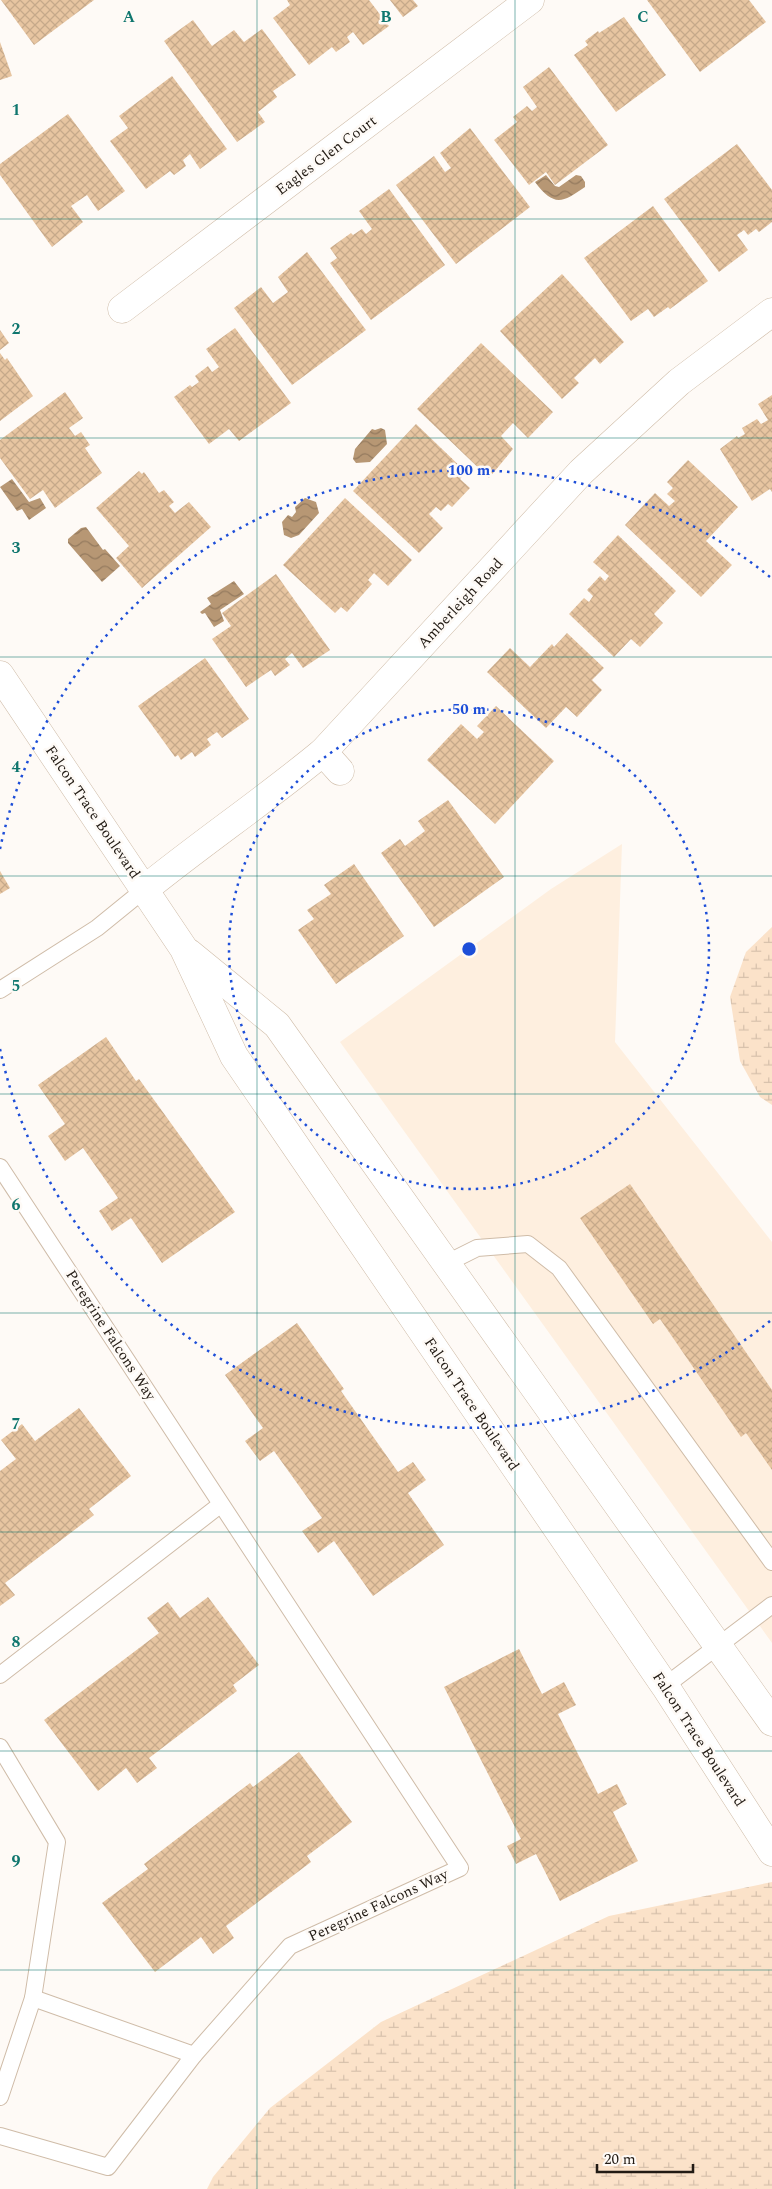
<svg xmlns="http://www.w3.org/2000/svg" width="772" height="2189" font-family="Spectral,serif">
	<defs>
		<pattern id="wetland-marsh" width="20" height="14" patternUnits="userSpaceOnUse" patternTransform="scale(1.25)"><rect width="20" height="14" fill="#fbe2c9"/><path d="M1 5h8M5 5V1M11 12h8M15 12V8" fill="none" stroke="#d7c1ac"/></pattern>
		<pattern id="water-waves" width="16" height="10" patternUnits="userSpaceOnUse" patternTransform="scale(1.25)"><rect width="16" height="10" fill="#b79774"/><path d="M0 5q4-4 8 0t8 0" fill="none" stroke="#947a5e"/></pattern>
		<pattern id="building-cross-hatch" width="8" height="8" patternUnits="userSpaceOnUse" patternTransform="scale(1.25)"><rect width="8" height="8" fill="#e7c5a1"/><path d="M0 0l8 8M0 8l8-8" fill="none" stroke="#c6a98a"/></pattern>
	</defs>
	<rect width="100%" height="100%" fill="#fefaf6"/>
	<polygon fill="#feefdf" points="622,844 615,1042 772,1242 772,1643 340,1042 551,889"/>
	<g fill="url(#wetland-marsh)">
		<polygon points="772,927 772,1105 760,1097 740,1061 730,997 746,952"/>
		<polygon points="772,1882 772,2189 207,2189 213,2177 270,2108 381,2022 609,1916"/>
	</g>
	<g fill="url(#water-waves)">
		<path d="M546 175 555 186 559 187 576 175 581 176 585 182V187C562 203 554 207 535 182Z"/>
		<polygon points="381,428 385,430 387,444 370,462 356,463 353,459 355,449 372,429 375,430"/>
		<polygon points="12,479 29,502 40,498 46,508 29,520 22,509 17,511 0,487"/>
		<polygon points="305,498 316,502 319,513 299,535 291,538 284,535 282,522 288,515 292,517 296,512 295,507"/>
		<polygon points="86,527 103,550 105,549 120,566 102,582 68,543 68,539 81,528"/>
		<polygon points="234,581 244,594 220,610 224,621 214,627 205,613 202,614 200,612 211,604 207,598"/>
	</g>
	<g fill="url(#building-cross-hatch)">
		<polygon points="1,0 94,0 34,45"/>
		<polygon points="287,0 369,0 389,26 363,45 353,32 347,37 350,42 336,52 332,47 309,65 273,18 290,5"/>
		<polygon points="390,0 413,0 418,6 403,17"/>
		<polygon points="647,0 749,0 766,22 700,72"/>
		<polygon points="624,17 666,75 616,112 574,55 588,45 585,41 598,31 599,33"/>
		<polygon points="193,20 212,46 234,30 244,42 262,29 296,75 273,91 277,97 258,112 265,122 237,142 164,41"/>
		<polygon points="0,42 12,76 0,80"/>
		<polygon points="549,67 608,145 555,185 546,172 529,185 494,140 517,122 513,117 527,106 532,111 537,107 523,87"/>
		<polygon points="172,76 227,149 200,169 190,154 183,160 186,166 174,175 170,171 146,189 110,141 128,128 119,116"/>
		<polygon points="68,114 125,191 98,211 87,195 71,206 83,222 52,247 0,175 0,164"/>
		<polygon points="470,128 530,207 456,264 396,185 434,156 445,172 451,168 440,153"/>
		<polygon points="737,144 772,190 772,222 759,232 756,229 748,235 744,230 737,235 748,250 719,272 664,199"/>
		<polygon points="389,189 445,265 371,320 330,263 337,258 330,248 351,233 353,235 362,229 366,234 372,229 359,211"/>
		<polygon points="653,206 708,281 670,309 668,307 654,317 648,309 631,321 584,258"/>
		<polygon points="307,252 366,330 292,385 234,308 261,287 273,303 288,292 278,277"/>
		<polygon points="562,274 624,342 600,364 595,358 574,378 579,383 562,399 500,331"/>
		<polygon points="235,328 291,403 239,441 229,429 209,444 174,397 190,385 192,387 199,382 195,376 208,366 212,372 219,367 206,349"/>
		<polygon points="0,330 9,343 0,350"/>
		<polygon points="481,343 553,412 528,438 513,423 501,436 513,449 489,478 417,409"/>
		<polygon points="0,353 5,360 7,358 33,396 0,421"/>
		<polygon points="65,392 83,418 69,428 75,436 81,432 90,445 85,448 102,473 55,508 43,490 30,499 0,458 0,440"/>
		<polygon points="772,395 772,492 770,489 752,501 720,449 737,436 738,438 745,434 742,428 757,419 761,424 768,420 758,404"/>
		<polygon points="416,424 466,472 460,479 470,488 452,507 448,504 441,511 436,507 429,514 443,528 419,553 353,491"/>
		<polygon points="688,460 738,507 706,541 732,565 701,597 625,525 655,493 669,506 675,501 667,494 673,488 667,482"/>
		<polygon points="139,471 142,474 144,472 159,493 164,490 174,502 169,506 175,513 189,502 211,527 142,588 116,558 129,546 96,508"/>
		<polygon points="345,498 412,560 388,586 374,573 368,580 372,584 347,612 341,607 335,613 283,565"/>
		<polygon points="618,535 676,591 654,614 663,623 640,647 631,639 614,657 569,614 584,598 589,602 593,596 587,590 600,576 605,581 609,576 593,562"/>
		<polygon points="276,574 330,650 303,668 292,653 285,659 290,665 275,676 271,670 246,687 212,639 231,626 222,613"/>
		<polygon points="567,633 604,668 592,680 602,690 577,717 566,707 546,728 487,672 510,648 530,667 552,644 554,647"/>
		<polygon points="205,658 249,719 222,738 217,732 207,739 211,745 195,757 192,752 181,760 178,755 175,757 138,706"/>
		<polygon points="496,706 554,761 495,824 427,760 461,724 477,739 484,732 477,726"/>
		<polygon points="448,800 504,877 434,927 381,853 400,839 405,846 425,831 418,821"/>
		<polygon points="354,864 404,936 336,984 298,930 314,919 307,910 331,894 324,885"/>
		<polygon points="0,871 10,888 0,894"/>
		<polygon points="106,1037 136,1081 139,1079 235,1212 162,1263 131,1218 112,1231 99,1211 118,1198 83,1148 65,1161 48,1136 65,1124 38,1085"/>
		<polygon points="630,1184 772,1390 772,1470 746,1433 741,1437 660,1319 653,1324 580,1218"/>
		<polygon points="297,1323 344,1389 341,1391 398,1472 413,1462 426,1480 408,1493 444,1545 373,1596 334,1541 318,1553 302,1531 322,1518 274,1451 260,1461 245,1441 263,1428 225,1375"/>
		<polygon points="79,1408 131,1476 89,1509 94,1515 5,1583 15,1595 0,1606 0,1471 16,1459 1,1440 22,1424 35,1441"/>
		<polygon points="208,1597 259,1665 233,1685 237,1691 149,1758 157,1768 137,1783 126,1768 98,1791 44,1720 159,1633 147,1618 168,1602 180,1618"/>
		<polygon points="519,1649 542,1694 564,1682 576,1705 558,1714 598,1794 617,1784 627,1804 613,1812 638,1861 560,1901 536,1854 516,1864 507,1846 521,1839 444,1687"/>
		<polygon points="299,1752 352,1822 307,1856 311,1862 226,1926 234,1938 213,1954 201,1937 155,1972 102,1903 148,1869 144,1864 250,1783 253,1787"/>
	</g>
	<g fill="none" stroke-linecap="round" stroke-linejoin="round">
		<g stroke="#cfbca8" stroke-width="18">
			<g id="lane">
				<polyline points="0,990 97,928 145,889"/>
				<polyline points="0,1167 460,1868 290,1946 194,2055 108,2167 0,2136"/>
				<polyline points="445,1264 477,1248 528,1244 559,1268 772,1562"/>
				<polyline points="0,1675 220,1505"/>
				<polyline points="665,1686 772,1605"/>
				<polyline points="0,1747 57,1842 33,1998 0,2097"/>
				<polyline points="33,1998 194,2055"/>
			</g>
		</g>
		<g stroke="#cfbca8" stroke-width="29">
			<g id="street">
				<polyline points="122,309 530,0"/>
				<polyline points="323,752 340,771"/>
				<path d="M145 889C203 842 265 800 323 752L581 472 679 382 772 312"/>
			</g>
		</g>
		<g stroke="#cfbca8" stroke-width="29">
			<g id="secondary">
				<polyline points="0,675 184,949 234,1056 665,1686 772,1852"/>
				<polyline points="189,953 277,1025 772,1722"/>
			</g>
		</g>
		<use href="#lane" stroke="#fff" stroke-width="16"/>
		<use href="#street" stroke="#fff" stroke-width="28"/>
		<use href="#secondary" stroke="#fff" stroke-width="28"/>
	</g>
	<path fill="none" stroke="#0f766e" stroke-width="1" stroke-opacity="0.55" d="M257 0V2189M515 0V2189M0 219H772M0 438H772M0 657H772M0 876H772M0 1094H772M0 1313H772M0 1532H772M0 1751H772M0 1970H772"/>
	<g fill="none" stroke="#1d4ed8" stroke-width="2.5" stroke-dasharray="2.5 5">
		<circle cx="469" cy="949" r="240"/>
		<path d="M770 1321A479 479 0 0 1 0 1049M0 849A479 479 0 0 1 770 577"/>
	</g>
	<g text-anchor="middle" stroke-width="5" stroke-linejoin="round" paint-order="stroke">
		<g font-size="15" fill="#221b14" stroke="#fefaf6">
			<text transform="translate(326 155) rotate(-37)" y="5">Eagles Glen Court</text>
			<text transform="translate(460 603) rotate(-47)" y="5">Amberleigh Road</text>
			<text transform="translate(93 812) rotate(56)" y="5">Falcon Trace Boulevard</text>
			<text transform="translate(111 1335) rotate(57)" y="5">Peregrine Falcons Way</text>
			<text transform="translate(472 1404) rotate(56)" y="5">Falcon Trace Boulevard</text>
			<text transform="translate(699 1739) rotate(57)" y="5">Falcon Trace Boulevard</text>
			<text transform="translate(378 1905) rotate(-25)" y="5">Peregrine Falcons Way</text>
		</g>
	</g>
	<g font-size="16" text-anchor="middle" font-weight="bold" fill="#0f766e" stroke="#fefaf6" stroke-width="5" stroke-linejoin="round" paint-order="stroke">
		<text x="129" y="22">A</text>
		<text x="386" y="22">B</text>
		<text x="643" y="22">C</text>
		<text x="16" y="115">1</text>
		<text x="16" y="334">2</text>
		<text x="16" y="553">3</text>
		<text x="16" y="772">4</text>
		<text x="16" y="991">5</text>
		<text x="16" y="1210">6</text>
		<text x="16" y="1429">7</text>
		<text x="16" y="1647">8</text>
		<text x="16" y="1866">9</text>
	</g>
	<circle cx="469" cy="949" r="8" fill="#1d4ed8" stroke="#fefaf6" stroke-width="2.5"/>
	<g font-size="15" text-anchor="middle" font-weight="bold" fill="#1d4ed8" stroke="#fefaf6" stroke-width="5" stroke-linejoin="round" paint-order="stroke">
		<text x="469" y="475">100 m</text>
		<text x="469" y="714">50 m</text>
	</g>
	<path d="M597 2164v8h96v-8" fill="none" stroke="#221b14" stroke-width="2.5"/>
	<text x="604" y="2164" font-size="15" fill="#221b14" stroke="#fefaf6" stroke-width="4" paint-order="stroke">20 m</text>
</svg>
